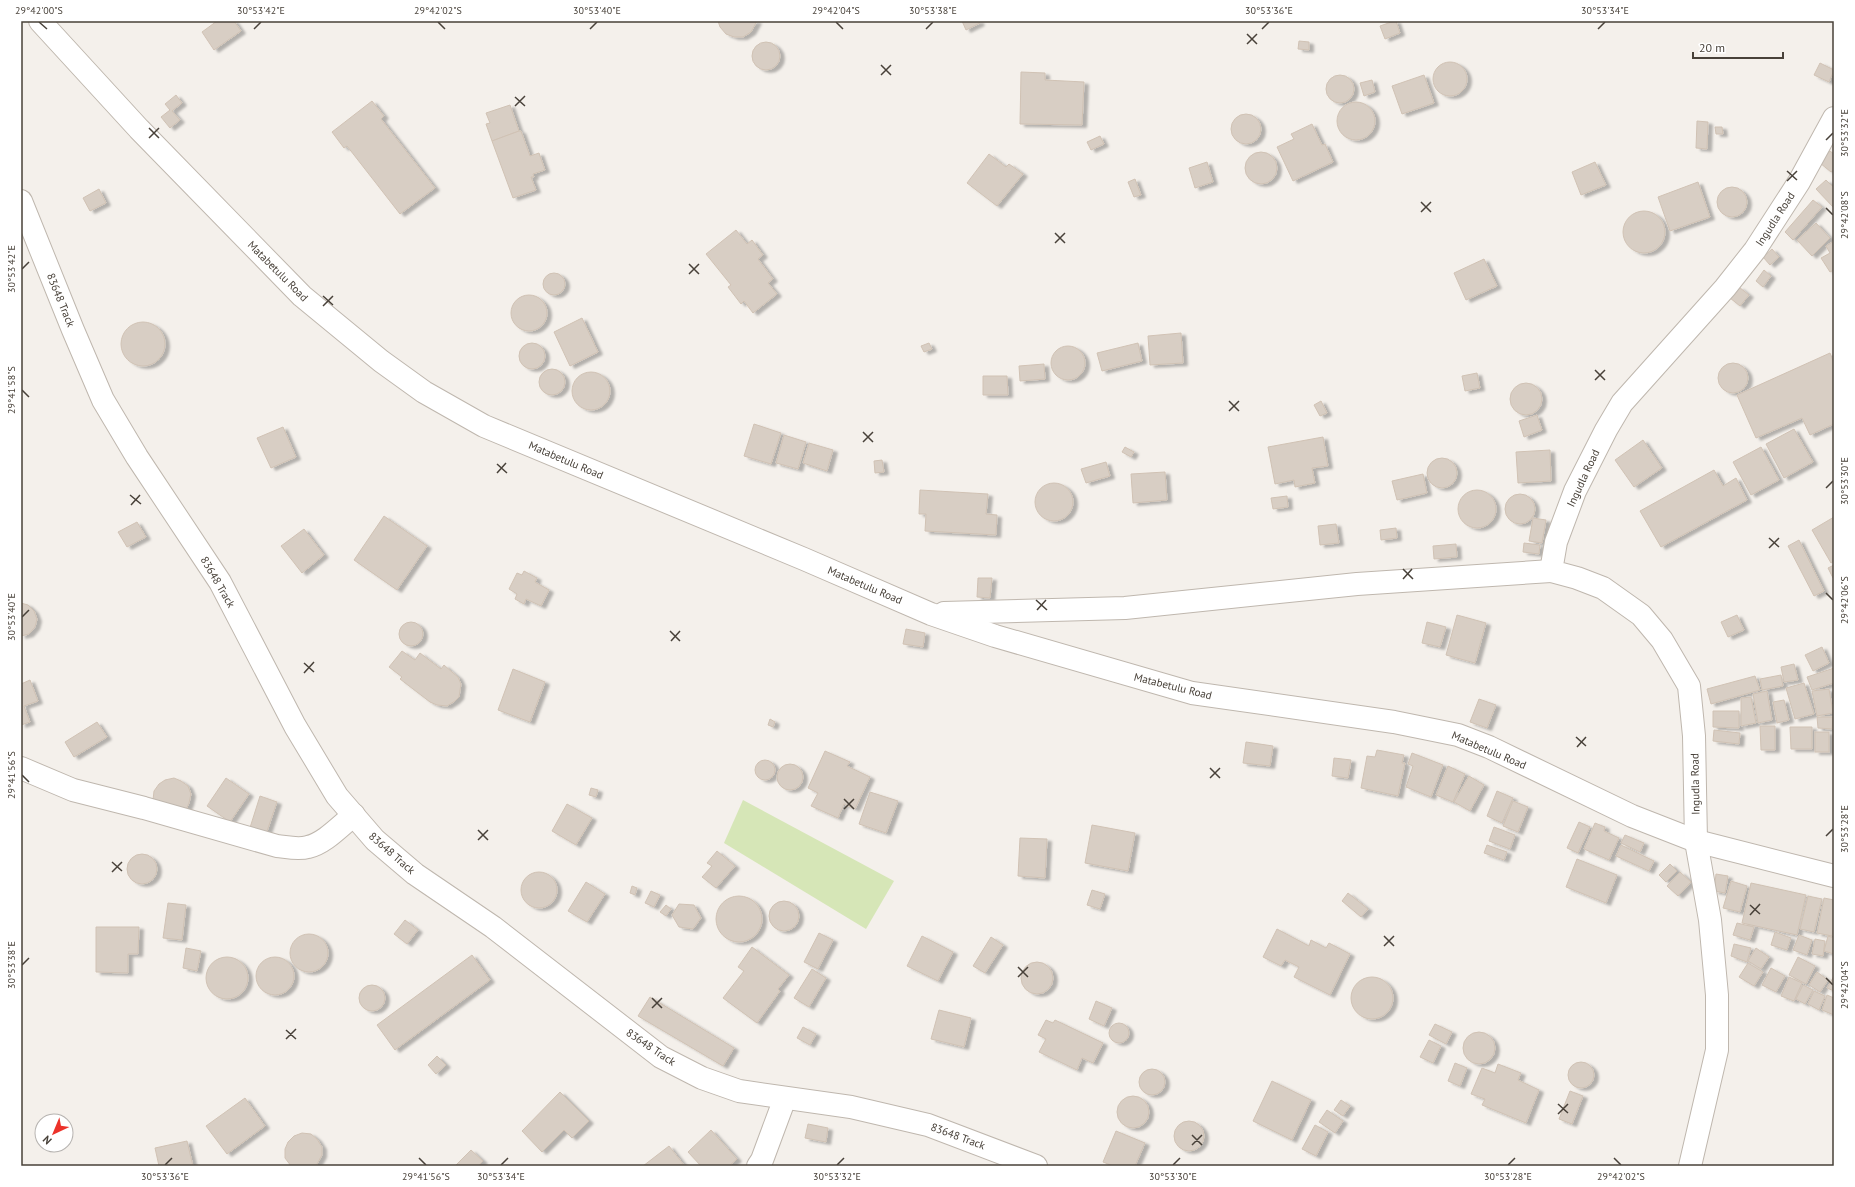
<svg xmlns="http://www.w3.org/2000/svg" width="1855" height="1187" font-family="'PT Sans',sans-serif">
	<defs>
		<filter id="shadow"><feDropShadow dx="4.5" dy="2.5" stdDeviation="1" flood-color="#0004"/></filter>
	</defs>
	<rect width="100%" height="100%" fill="#f4f0eb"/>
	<polygon fill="#d6e6b7" points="743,800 894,881 866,929 724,843"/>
	<g fill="#d8cec4" stroke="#d0c2b4" filter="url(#shadow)">
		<polygon points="217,21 234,21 241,31 214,50 202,32"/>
		<polygon points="718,21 757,21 751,32 743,37 734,37 726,34 720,27"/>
		<polygon points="962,21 979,21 980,23 966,30"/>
		<polygon points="1394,21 1396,21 1400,33 1385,39 1380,26"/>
		<polygon points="1299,41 1309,42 1309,50 1298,49"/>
		<circle cx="766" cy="56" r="14"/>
		<circle cx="1450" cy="79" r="17"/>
		<polygon points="1820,63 1834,70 1829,82 1814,75"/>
		<polygon points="1021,72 1045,73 1045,80 1084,82 1082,125 1020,124"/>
		<polygon points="1424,75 1434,103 1402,114 1392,86"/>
		<circle cx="1340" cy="89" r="14"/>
		<polygon points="1372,80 1375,92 1364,96 1360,83"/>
		<polygon points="176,95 182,103 172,111 180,120 170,128 161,117 170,110 165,104"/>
		<polygon points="372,101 384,116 381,119 435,188 400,214 347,146 344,148 332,132"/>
		<circle cx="1356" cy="121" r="19"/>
		<polygon points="510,105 519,131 492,141 486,124 490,123 486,113"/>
		<circle cx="1246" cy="129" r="15"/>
		<polygon points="1697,121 1708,122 1707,149 1696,148"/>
		<polygon points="1312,124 1322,145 1325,144 1333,162 1293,181 1277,147 1294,139 1291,134"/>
		<polygon points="1715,127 1722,127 1723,134 1716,134"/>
		<polygon points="519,131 521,131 530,156 539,153 545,170 533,174 534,177 531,177 536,190 513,198 492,141"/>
		<polygon points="1100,136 1104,144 1091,150 1087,142"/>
		<polygon points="1830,151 1834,154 1834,169 1831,172 1820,163"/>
		<circle cx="1261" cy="168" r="16"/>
		<polygon points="989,154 1006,167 1009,164 1023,174 997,206 967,183"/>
		<polygon points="1207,162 1213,182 1195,188 1189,168"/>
		<polygon points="1595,162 1606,185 1581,195 1572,172"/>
		<polygon points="1135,179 1141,195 1134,197 1128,182"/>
		<polygon points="1826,180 1834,188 1834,208 1816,189"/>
		<polygon points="1698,182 1710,217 1670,231 1658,197"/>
		<circle cx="1732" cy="202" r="15"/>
		<polygon points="99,189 106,203 90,211 83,198"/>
		<polygon points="1813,200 1822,207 1793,240 1785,232"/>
		<circle cx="1644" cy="232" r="21"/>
		<polygon points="1816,223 1830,238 1812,256 1797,240"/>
		<polygon points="736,230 747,244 752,240 763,255 758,259 773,279 768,283 777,294 753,313 744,301 741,304 728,287 731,285 706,254"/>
		<polygon points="1834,241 1834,270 1830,272 1821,258 1830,253 1826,246"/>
		<polygon points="1772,249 1779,257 1770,265 1763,257"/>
		<polygon points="1484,259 1497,286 1466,300 1454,273"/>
		<polygon points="1764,270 1771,276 1763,287 1756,281"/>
		<circle cx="554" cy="284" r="11"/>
		<polygon points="1739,287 1749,295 1740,306 1730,298"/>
		<circle cx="529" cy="313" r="18"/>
		<polygon points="582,318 598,352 570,366 554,332"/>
		<circle cx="143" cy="344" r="22"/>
		<polygon points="1181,333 1183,363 1150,365 1148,336"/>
		<circle cx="532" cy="356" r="13"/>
		<polygon points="929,343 932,349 924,352 921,346"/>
		<polygon points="1138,343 1142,361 1102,371 1097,353"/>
		<circle cx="1068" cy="363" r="17"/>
		<polygon points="1830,353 1834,363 1834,424 1810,435 1802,418 1756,438 1737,395"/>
		<circle cx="1733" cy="378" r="15"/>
		<polygon points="1044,364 1045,379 1020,381 1019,366"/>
		<circle cx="552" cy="382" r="13"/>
		<circle cx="591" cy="391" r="19"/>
		<polygon points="1477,373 1480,388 1465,391 1462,376"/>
		<polygon points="983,376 1007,376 1008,395 983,395"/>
		<circle cx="1526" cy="399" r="16"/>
		<polygon points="1321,401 1327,413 1320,416 1314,405"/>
		<polygon points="1537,415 1542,430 1524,437 1519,421"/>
		<polygon points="754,424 781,433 771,464 744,456"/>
		<polygon points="283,427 296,457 271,468 257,438"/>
		<polygon points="1794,429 1813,462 1784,478 1766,444"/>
		<polygon points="784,435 806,442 798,469 776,463"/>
		<polygon points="1323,437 1328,466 1312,468 1315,483 1295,487 1294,480 1275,484 1268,447"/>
		<polygon points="1643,440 1662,468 1634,487 1615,460"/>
		<polygon points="809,443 833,450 827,471 803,463"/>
		<polygon points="1125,447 1134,452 1131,457 1122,452"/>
		<polygon points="1761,447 1779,480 1751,495 1733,462"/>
		<polygon points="1550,450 1551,481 1518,483 1516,452"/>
		<circle cx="1442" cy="473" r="15"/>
		<polygon points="882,460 884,472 875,473 874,461"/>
		<polygon points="1106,462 1110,476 1086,483 1081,469"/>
		<polygon points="1714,470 1723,486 1736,478 1747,500 1661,547 1640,511"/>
		<polygon points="1165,472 1167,500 1133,503 1131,474"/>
		<polygon points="1423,474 1427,493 1397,500 1392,481"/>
		<circle cx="1054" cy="502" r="19"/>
		<circle cx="1477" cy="509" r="19"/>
		<polygon points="920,490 988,494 986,514 997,515 996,535 925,531 926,514 919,514"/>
		<circle cx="1520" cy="509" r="15"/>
		<polygon points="1287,496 1288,507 1273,509 1271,498"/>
		<polygon points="384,516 427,546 397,590 354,560"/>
		<polygon points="1834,517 1834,561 1831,563 1812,530"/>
		<polygon points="1533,518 1546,520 1542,543 1529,541"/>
		<polygon points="137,522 146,537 127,547 118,532"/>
		<polygon points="1336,524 1339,543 1320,545 1318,526"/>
		<polygon points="1396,528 1397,538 1381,540 1380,530"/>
		<polygon points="304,529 324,555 302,573 281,546"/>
		<polygon points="1799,540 1824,591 1814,596 1788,546"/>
		<polygon points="1524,543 1540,545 1539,554 1523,552"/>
		<polygon points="1456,544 1457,557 1434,559 1433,546"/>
		<polygon points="1834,565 1834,577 1833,578 1828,568"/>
		<polygon points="524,571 537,578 535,582 549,590 541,606 526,599 524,604 515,599 517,594 509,589 517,573 522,575"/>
		<polygon points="978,578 992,578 990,598 977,597"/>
		<polygon points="21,603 28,605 34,611 37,619 35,627 29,634 21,636"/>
		<polygon points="1457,615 1486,623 1475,663 1446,655"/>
		<polygon points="1737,615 1744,630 1728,637 1721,622"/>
		<polygon points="1427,622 1446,627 1440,647 1422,643"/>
		<circle cx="411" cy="634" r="12"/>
		<polygon points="906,629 925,633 923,647 903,644"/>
		<polygon points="1822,647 1829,663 1813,671 1805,655"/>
		<polygon points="402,651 415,660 420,653 441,669 444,665 452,672 458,677 461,684 459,697 455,701 447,706 437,705 430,702 400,679 402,677 389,667"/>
		<polygon points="1794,664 1798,680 1784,682 1781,667"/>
		<polygon points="1834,668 1834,683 1812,690 1807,677"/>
		<polygon points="513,669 545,682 530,722 498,710"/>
		<polygon points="1781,675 1783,686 1762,690 1760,679"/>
		<polygon points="1755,676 1760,690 1711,704 1707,689"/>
		<polygon points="30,680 38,701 24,706 30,722 21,725 21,684"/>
		<polygon points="1804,683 1814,714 1795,719 1786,688"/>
		<polygon points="1829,689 1833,713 1817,716 1812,691"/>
		<polygon points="1767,691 1772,720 1758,723 1753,694"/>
		<polygon points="1751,697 1756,723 1741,726 1741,698"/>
		<polygon points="1479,699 1496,705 1487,728 1470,722"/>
		<polygon points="1784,700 1789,720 1777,723 1773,702"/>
		<polygon points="1713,711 1739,711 1739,728 1713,727"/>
		<polygon points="1817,717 1833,717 1832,729 1818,728"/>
		<polygon points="770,719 775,722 773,727 768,725"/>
		<polygon points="97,722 107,737 74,757 65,742"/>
		<polygon points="1760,726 1775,726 1775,750 1761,750"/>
		<polygon points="1790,727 1812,727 1812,749 1791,749"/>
		<polygon points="1714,730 1740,733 1739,744 1713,741"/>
		<rect x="1815" y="732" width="14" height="20"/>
		<polygon points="1246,742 1273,746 1270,766 1243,763"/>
		<polygon points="1377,750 1404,755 1402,763 1405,763 1398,796 1361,788 1367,756 1375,757"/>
		<polygon points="825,751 850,762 847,766 870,777 855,809 844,804 838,818 811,806 818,793 808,788"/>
		<polygon points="1412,753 1443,765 1431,797 1406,787 1413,766 1408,764"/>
		<polygon points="1334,758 1351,760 1348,778 1332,776"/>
		<circle cx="765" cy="770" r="10"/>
		<circle cx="790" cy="777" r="13"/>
		<polygon points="1448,766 1465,774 1453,802 1436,795"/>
		<polygon points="1469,776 1484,785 1470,811 1454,802"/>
		<polygon points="174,778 181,781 188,786 191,794 189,803 186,810 153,800 154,791 159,784 165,780"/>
		<polygon points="226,778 249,794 230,822 207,806"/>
		<polygon points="591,788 598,790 596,797 589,795"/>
		<polygon points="1497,791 1513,798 1502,823 1487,816"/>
		<polygon points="870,792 898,801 886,833 859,824"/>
		<polygon points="260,796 277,802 264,840 248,834"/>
		<polygon points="1513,801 1528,807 1518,832 1503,826"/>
		<polygon points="567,804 592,818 576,845 552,831"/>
		<polygon points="1579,822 1590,827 1578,853 1567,848"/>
		<polygon points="1595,823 1605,827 1604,831 1619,838 1609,860 1584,849"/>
		<polygon points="1092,825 1135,833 1128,871 1085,863"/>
		<polygon points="1494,827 1515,835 1510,849 1489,841"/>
		<polygon points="1625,835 1644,843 1640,852 1621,843"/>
		<polygon points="1020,838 1047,839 1045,878 1018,876"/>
		<polygon points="1487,845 1507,852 1504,860 1484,853"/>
		<polygon points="1621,845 1654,861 1649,871 1616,856"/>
		<polygon points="717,851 735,866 716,888 702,877 712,866 707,863"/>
		<circle cx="142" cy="869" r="15"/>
		<polygon points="1577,859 1617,875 1606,903 1566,887"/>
		<polygon points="1670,864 1677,871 1666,882 1659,875"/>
		<polygon points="1680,872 1691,882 1678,896 1667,886"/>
		<circle cx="539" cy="890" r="18"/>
		<polygon points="1716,874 1728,876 1725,893 1714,891"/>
		<polygon points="1731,881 1747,886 1740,912 1723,908"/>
		<polygon points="586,882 605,894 587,922 568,911"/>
		<polygon points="1751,883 1806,895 1797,935 1742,923"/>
		<polygon points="632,886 637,888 635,895 630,893"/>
		<polygon points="1092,890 1105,894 1100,909 1087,905"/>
		<polygon points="651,891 660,895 654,907 645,903"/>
		<polygon points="1348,893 1368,909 1361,917 1342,901"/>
		<circle cx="739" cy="919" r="23"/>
		<polygon points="1808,896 1822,899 1814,932 1800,929"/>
		<polygon points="1824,898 1834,900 1834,925 1832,936 1817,933"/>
		<circle cx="784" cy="916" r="15"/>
		<polygon points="168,903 186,905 182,940 163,938"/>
		<polygon points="679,904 694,905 701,918 693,929 679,927 672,915"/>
		<polygon points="666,905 671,909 666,916 660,912"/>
		<polygon points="405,920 418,930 407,944 394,934"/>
		<polygon points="1737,923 1754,927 1750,940 1733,935"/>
		<polygon points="96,927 139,927 138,954 128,954 128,973 96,972"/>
		<polygon points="1277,929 1309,946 1311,940 1326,948 1329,943 1350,954 1330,995 1294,977 1299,967 1285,960 1281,966 1263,957"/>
		<polygon points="1775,932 1791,938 1787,950 1771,945"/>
		<polygon points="819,933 833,940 818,969 804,962"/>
		<circle cx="309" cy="953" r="19"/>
		<polygon points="1799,935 1812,940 1807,955 1793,950"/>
		<polygon points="922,936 953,952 938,981 907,966"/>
		<polygon points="1828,936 1834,938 1834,954 1824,951"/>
		<polygon points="991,937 1003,945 985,973 973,966"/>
		<polygon points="1815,939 1825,941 1823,956 1812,954"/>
		<polygon points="1734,944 1751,948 1747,962 1731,956"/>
		<polygon points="752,947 789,975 778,989 780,991 757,1023 723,998 744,971 738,967"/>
		<polygon points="186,948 201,951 197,971 183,968"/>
		<polygon points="1756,948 1769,957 1761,969 1748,961"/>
		<polygon points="472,955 490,980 395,1050 377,1025"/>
		<polygon points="1798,957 1815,966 1806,984 1789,975"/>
		<circle cx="275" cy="976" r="19"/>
		<circle cx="227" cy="978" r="21"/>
		<circle cx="1037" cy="978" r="16"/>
		<polygon points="1748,963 1763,972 1754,986 1739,977"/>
		<polygon points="1771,968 1785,976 1776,992 1762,985"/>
		<polygon points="812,969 826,978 809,1007 794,998"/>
		<polygon points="1817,972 1828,980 1820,992 1809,985"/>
		<polygon points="1834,976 1834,991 1827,988"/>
		<polygon points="1789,977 1802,983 1794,1001 1781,996"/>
		<circle cx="1372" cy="998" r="21"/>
		<circle cx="372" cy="998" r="13"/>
		<polygon points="1803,985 1813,990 1805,1004 1796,999"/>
		<polygon points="1814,991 1825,996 1819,1010 1808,1004"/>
		<polygon points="1827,995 1834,998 1834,1015 1822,1010"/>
		<polygon points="650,997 734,1048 723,1066 638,1016"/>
		<polygon points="1096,1001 1112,1008 1104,1026 1089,1019"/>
		<polygon points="939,1010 971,1018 964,1047 931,1039"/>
		<polygon points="1046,1020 1053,1023 1055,1020 1103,1043 1093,1063 1082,1058 1077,1070 1039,1052 1046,1039 1038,1035"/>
		<circle cx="1119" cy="1033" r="10"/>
		<polygon points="1435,1024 1452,1032 1446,1044 1429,1035"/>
		<polygon points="803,1027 816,1034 810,1045 797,1038"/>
		<circle cx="1479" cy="1048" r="16"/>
		<polygon points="1429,1040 1441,1046 1433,1063 1420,1057"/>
		<polygon points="437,1056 446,1065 436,1074 428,1065"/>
		<circle cx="1581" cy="1075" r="13"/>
		<polygon points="1455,1063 1467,1068 1460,1086 1448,1081"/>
		<polygon points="1498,1064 1521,1073 1518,1080 1539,1090 1526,1123 1482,1105 1485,1099 1471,1094 1482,1068 1495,1073"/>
		<circle cx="1152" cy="1082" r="13"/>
		<polygon points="1272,1081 1311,1100 1292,1140 1253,1121"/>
		<polygon points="1570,1091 1583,1096 1572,1124 1559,1119"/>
		<polygon points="560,1092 589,1121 572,1138 564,1130 542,1152 522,1131"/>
		<circle cx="1133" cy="1112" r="16"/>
		<polygon points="245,1098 265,1126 227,1154 206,1126"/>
		<polygon points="1341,1100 1350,1106 1343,1116 1334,1110"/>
		<polygon points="1327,1110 1343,1121 1335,1133 1319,1122"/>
		<circle cx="1189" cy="1136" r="15"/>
		<polygon points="808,1124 828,1128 826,1142 805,1138"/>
		<polygon points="1315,1125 1328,1132 1316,1156 1302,1149"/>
		<polygon points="711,1130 737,1159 729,1166 701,1166 688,1152"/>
		<polygon points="1116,1131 1145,1143 1135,1166 1113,1166 1103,1162"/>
		<polygon points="302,1133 311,1134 317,1139 322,1147 322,1155 316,1166 291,1166 285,1158 285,1149 288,1142 294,1136"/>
		<polygon points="187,1141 193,1166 159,1166 155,1148"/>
		<polygon points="669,1146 684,1165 643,1166"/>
		<polygon points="471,1150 483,1161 478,1166 455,1166"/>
	</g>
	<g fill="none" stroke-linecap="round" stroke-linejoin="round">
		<g stroke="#bfb7ae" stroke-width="24">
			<g id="minor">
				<polyline points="40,21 139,129 302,296 381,361 424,392 484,426 804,559 931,614 995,636 1192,693 1394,722 1458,735 1489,747 1632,816 1696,841 1834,876"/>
				<polyline points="21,201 73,330 103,400 137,457 220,582 295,726 337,796 375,840 415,874 493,927 661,1057 702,1078 739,1091 851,1107 928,1125 1036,1166"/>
				<polyline points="944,613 1125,608 1357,584 1551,571"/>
				<path d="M21 768 73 790 144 808 277 846C287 847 298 850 308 847 325 843 340 826 354 815"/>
				<polyline points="758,1166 762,1160 785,1098"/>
				<polyline points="1690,1166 1717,1050 1717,995 1710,920 1696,841 1694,736 1689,686 1662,640 1641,615 1603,588 1577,578 1551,571 1556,542 1575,491 1606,430 1622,403 1725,288 1755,250 1799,182 1834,118"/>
			</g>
		</g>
		<use href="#minor" stroke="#fff" stroke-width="22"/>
	</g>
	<path fill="none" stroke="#484139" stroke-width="1.5" d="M39 22 47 29M438 22 445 29M836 22 843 29M254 29 261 22M590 29 597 22M926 29 933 22M1262 29 1269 22M1598 29 1605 22M1247 34 1257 44M1247 44 1257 34M881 65 891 75M881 75 891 65M515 97 525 106M515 106 525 96M149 128 159 138M149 138 159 128M1826 140 1833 133M1787 171 1797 180M1787 181 1797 171M1421 202 1431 212M1826 208 1833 215M1421 212 1431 202M1055 233 1065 243M1055 243 1065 233M689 264 699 274M22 269 29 262M689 274 699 264M323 296 333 305M323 306 333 296M1595 370 1605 380M1595 380 1605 370M22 390 29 397M1229 401 1239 411M1229 411 1239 401M863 432 873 442M863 442 873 432M497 464 507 473M497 473 506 463M1826 488 1833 481M130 495 141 504M131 505 140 495M1769 538 1779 547M1769 548 1779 538M1403 569 1413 579M1403 579 1412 569M1826 593 1833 600M1036 600 1047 610M1037 610 1046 600M22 617 29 610M670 631 680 641M671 641 680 631M304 663 314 672M304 673 314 662M1576 737 1586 746M1577 747 1586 737M1210 768 1220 778M22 775 29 782M1210 778 1220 768M844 799 854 809M844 809 854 799M478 830 488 840M1826 836 1833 829M478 840 488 830M112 862 122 871M112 872 122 862M1750 905 1760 914M1750 915 1760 904M1384 936 1394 946M1384 946 1394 936M22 965 29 958M1018 967 1028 977M1018 977 1028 967M1826 978 1833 985M652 998 662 1008M652 1008 662 998M286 1030 296 1039M286 1039 296 1029M1558 1104 1568 1113M1558 1114 1568 1104M1192 1135 1202 1145M1192 1145 1202 1135M419 1158 426 1165M1614 1158 1621 1165M165 1165 172 1158M501 1165 508 1158M837 1165 844 1158M1173 1165 1180 1158M1508 1165 1515 1158"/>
	<g text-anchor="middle" stroke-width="3" stroke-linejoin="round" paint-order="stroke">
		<g font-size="11" fill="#484139" stroke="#fff">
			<text transform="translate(1775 219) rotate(-57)" y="4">Ingudla Road</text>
			<text transform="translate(278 271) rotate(45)" y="4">Matabetulu Road</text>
			<text transform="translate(61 300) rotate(68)" y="4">83648 Track</text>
			<text transform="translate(566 460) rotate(23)" y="4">Matabetulu Road</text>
			<text transform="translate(1583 478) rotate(-65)" y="4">Ingudla Road</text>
			<text transform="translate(218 582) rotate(60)" y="4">83648 Track</text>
			<text transform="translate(865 585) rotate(23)" y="4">Matabetulu Road</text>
			<text transform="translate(1173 686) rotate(14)" y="4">Matabetulu Road</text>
			<text transform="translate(1489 750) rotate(23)" y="4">Matabetulu Road</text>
			<text transform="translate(1695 784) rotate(-91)" y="4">Ingudla Road</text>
			<text transform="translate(392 853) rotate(41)" y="4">83648 Track</text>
			<text transform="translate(651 1047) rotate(34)" y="4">83648 Track</text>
			<text transform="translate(958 1136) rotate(20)" y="4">83648 Track</text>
		</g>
	</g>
	<rect width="1855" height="1187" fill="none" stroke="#ffffff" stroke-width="44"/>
	<g transform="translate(54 1133) rotate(224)"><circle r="19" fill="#ffffff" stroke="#b6b3b0"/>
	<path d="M0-3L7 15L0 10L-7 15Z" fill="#ec322a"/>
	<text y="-6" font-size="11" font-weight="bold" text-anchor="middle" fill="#484139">N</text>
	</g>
	<path d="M1693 52v6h90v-6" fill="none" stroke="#484139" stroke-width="2"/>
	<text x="1699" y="52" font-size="12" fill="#484139" stroke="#ffffff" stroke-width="3" paint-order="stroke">20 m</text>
	<rect x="22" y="22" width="1811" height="1143" fill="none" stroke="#484139" stroke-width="1.5"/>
	<g font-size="10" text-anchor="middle" fill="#484139">
		<text x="39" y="14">29°42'00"S</text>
		<text x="261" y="14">30°53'42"E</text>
		<text x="438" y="14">29°42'02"S</text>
		<text x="597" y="14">30°53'40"E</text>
		<text x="836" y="14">29°42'04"S</text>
		<text x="933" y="14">30°53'38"E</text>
		<text x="1269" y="14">30°53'36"E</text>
		<text x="1605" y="14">30°53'34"E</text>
		<text transform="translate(1844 133) rotate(-90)" y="4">30°53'32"E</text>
		<text transform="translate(1844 215) rotate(-90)" y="4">29°42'08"S</text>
		<text transform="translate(11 269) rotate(-90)" y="4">30°53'42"E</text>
		<text transform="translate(11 390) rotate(-90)" y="4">29°41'58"S</text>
		<text transform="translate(1844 481) rotate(-90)" y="4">30°53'30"E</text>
		<text transform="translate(1844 600) rotate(-90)" y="4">29°42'06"S</text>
		<text transform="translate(11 617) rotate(-90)" y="4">30°53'40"E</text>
		<text transform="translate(11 775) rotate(-90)" y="4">29°41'56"S</text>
		<text transform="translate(1844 829) rotate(-90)" y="4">30°53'28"E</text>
		<text transform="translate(11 965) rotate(-90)" y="4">30°53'38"E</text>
		<text transform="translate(1844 985) rotate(-90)" y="4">29°42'04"S</text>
		<text x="165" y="1180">30°53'36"E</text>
		<text x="426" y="1180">29°41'56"S</text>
		<text x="501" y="1180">30°53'34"E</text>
		<text x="837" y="1180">30°53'32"E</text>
		<text x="1173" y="1180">30°53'30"E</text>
		<text x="1508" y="1180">30°53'28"E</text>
		<text x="1621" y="1180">29°42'02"S</text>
	</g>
</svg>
